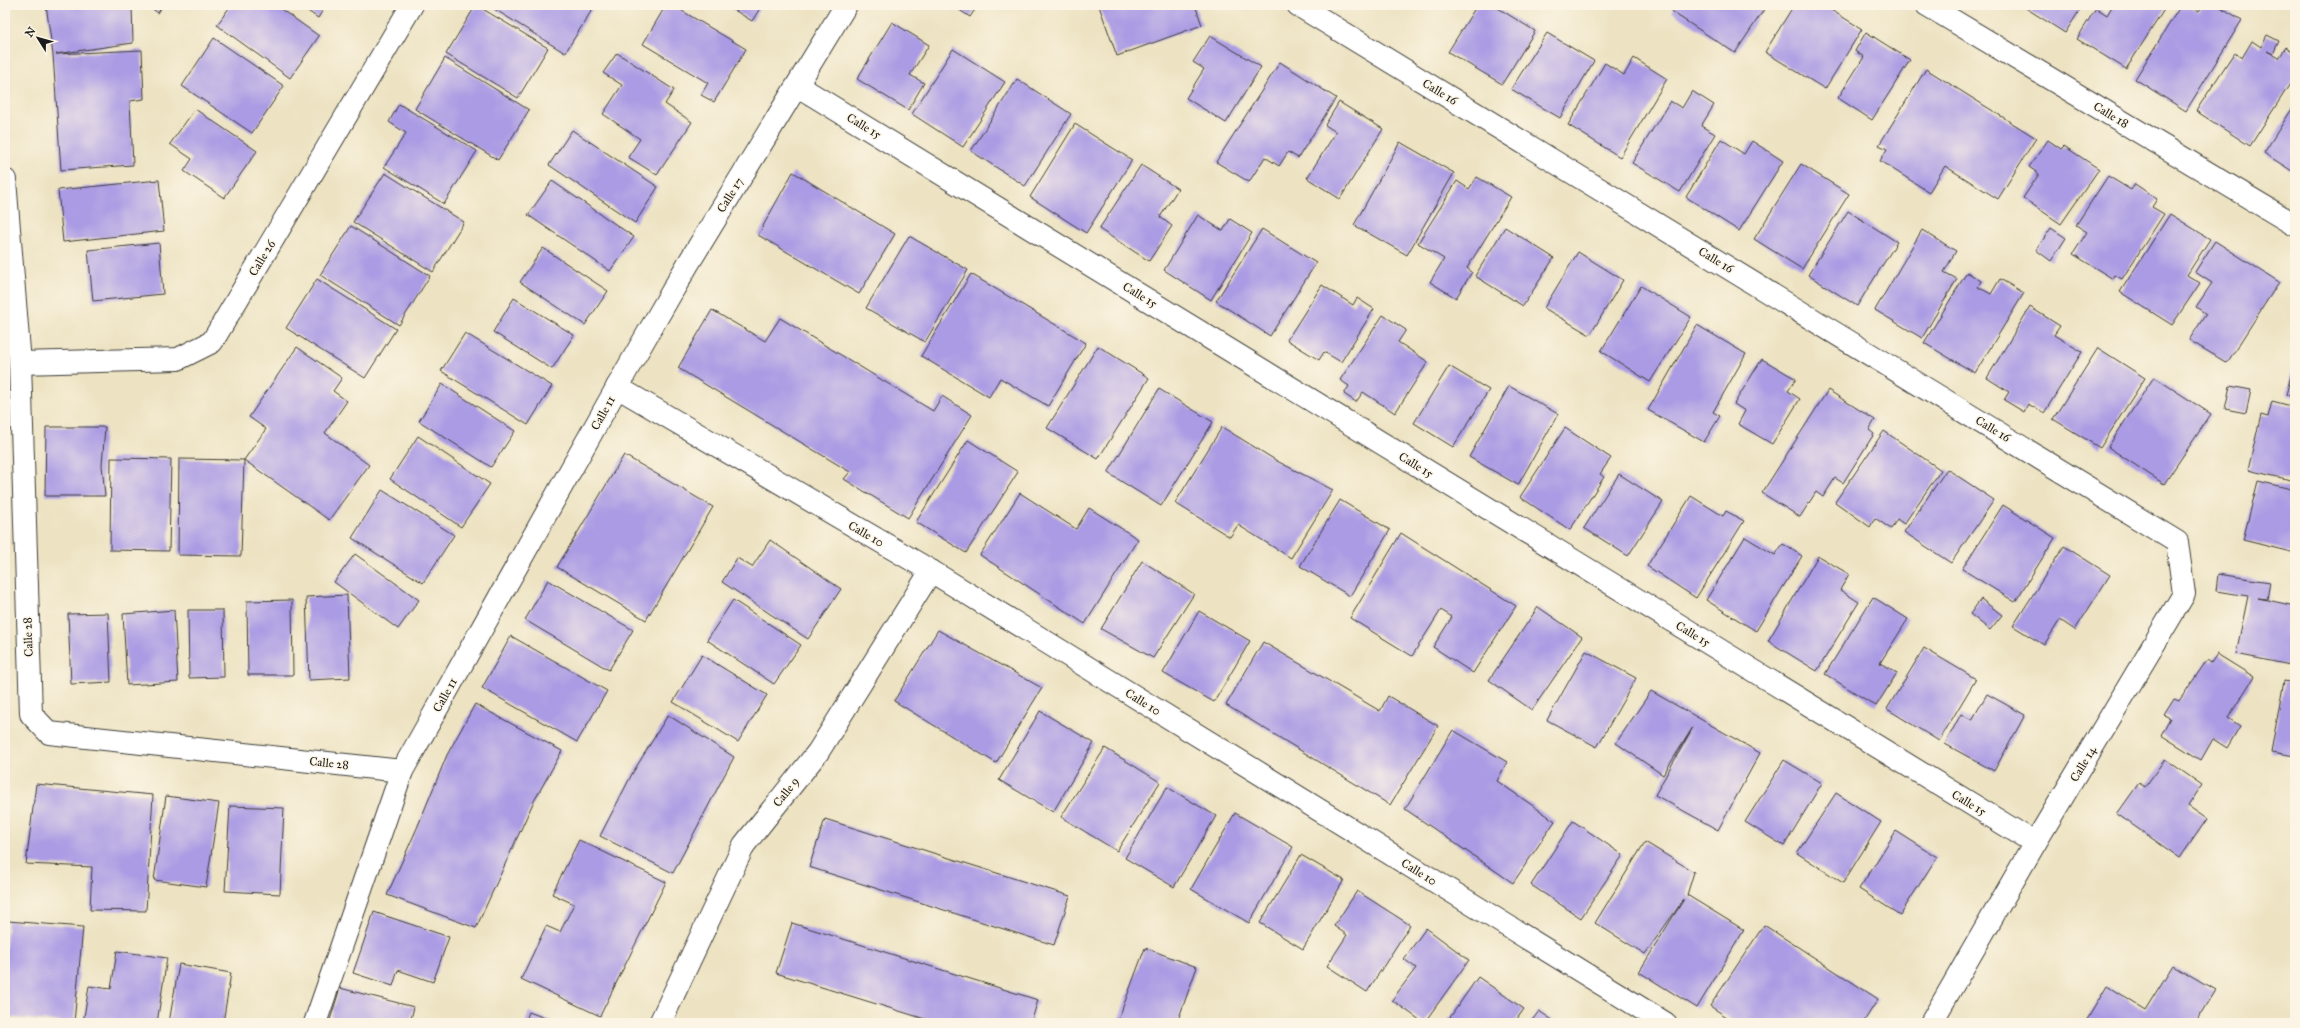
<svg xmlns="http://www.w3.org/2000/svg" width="2300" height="1028" font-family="'IM FELL Great Primer',serif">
	<rect width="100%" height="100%" fill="#fcf5e5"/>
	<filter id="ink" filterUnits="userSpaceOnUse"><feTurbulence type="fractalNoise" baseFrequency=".025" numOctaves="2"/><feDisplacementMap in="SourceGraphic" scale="8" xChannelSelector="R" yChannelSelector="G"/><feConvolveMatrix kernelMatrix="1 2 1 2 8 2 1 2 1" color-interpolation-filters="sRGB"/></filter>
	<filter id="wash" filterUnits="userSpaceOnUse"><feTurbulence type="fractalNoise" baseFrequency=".012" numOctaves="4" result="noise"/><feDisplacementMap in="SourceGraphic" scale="16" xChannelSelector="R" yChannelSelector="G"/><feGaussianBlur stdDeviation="0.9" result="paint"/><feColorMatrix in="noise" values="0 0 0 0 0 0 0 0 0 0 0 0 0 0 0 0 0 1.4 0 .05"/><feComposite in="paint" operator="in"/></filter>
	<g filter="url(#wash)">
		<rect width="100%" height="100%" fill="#ede3c3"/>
		<g id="blocks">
			<g fill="#ab9be4">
				<polygon points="46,5 132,5 133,43 56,54 142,50 144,99 130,101 133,165 61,170 53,55"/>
				<polygon points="147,5 163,5 158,13"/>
				<polygon points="231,5 275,5 319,36 290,78 217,25"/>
				<polygon points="299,5 326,5 318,18"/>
				<polygon points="476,5 548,48 518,98 446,54"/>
				<polygon points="488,5 595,5 565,53"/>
				<polygon points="666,5 672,5 746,49 714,102 701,95 708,83 643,44"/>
				<polygon points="726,5 762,5 752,21"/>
				<polygon points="952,5 978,5 970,17"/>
				<polygon points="1195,5 1202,25 1117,56 1099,6"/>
				<polygon points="1477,5 1493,5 1535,31 1502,84 1448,52"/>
				<polygon points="1677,5 1767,5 1735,53 1672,12"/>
				<polygon points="1794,5 1823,5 1862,29 1825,89 1765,52"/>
				<polygon points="2021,5 2083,5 2065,33"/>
				<polygon points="2113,5 2167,5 2126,69 2077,39 2096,8 2107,15"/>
				<polygon points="2181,5 2188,5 2199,11 2203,5 2217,5 2242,20 2186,111 2135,79"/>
				<polygon points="892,22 929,45 910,75 924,83 908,110 857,79"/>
				<polygon points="1866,32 1910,60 1872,120 1838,98 1864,57 1855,51"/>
				<polygon points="1547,33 1594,61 1560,118 1511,89"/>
				<polygon points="2267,35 2279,41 2273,54 2267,51 2279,58 2286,47 2295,53 2295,76 2250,146 2196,111 2234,53 2242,58 2252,41 2261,47"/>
				<polygon points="1210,36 1261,67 1226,123 1186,98 1204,69 1193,62"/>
				<polygon points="214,38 284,86 252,133 182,86"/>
				<polygon points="953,49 1005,82 963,147 912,114"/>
				<polygon points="617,53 674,90 665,104 692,122 657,175 628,157 640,139 603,114 622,85 603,73"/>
				<polygon points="445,58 529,110 498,160 415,109"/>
				<polygon points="1634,58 1667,79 1620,157 1568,125 1605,63 1624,75"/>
				<polygon points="1280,62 1336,98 1298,158 1288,152 1279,166 1265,157 1249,182 1216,162"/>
				<polygon points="1926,69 2036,138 1998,199 1945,166 1929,192 1880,161 1887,149 1879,145"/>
				<polygon points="1017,79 1071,114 1025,186 971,151"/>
				<polygon points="1692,91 1714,105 1701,126 1715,134 1680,192 1632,163 1670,101 1682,108"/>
				<polygon points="1339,102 1383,129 1340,199 1307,178 1336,132 1325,125"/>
				<polygon points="399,104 477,151 444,204 384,167 406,133 389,122"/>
				<polygon points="2295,104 2295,173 2264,153"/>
				<polygon points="195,109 257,151 224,198 184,171 192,159 170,144"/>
				<polygon points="1075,124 1132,160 1086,233 1030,197"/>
				<polygon points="572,130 658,187 635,223 549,165"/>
				<polygon points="1721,139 1744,154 1752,141 1783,161 1739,231 1686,197"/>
				<polygon points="2048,140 2061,149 2064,146 2099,169 2061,224 2023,198 2039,174 2029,167"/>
				<polygon points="1400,142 1454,173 1407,255 1354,225"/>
				<polygon points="1801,164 1849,194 1802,269 1754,239"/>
				<polygon points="1141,165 1178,189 1160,217 1172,226 1149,261 1099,229"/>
				<polygon points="793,172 895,234 859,294 758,235"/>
				<polygon points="385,173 464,222 433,272 353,222"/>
				<polygon points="2108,176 2131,190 2135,184 2157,199 2152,207 2164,214 2122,279 2115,275 2113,279 2073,254 2087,232 2076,225"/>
				<polygon points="1477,177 1511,197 1467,268 1472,272 1456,298 1430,282 1444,259 1418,243 1457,181 1469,189"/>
				<polygon points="159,180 164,231 63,242 58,190"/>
				<polygon points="552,181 634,237 610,271 528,215"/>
				<polygon points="1848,211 1897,242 1857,306 1808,275"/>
				<polygon points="2170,214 2210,239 2187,275 2200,283 2172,325 2120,292"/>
				<polygon points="1198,215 1223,231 1230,219 1252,233 1211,300 1164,270"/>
				<polygon points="351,226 430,276 399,325 320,275"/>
				<polygon points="1505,227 1554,258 1523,306 1475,276"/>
				<polygon points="2051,228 2066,238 2051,261 2036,250"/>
				<polygon points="1262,229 1316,263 1270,336 1216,301"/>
				<polygon points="1922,230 1956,251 1944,272 1957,279 1922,338 1875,310"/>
				<polygon points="909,236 968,270 925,342 866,308"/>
				<polygon points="2215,241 2279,282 2227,363 2189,340 2206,314 2196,307 2212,283 2195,272"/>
				<polygon points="159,243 163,294 93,301 88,250"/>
				<polygon points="543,248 608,291 585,325 520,282"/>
				<polygon points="1578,252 1623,280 1590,335 1544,308"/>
				<polygon points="1967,272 1981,281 1978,287 1991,294 2000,279 2024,293 1975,373 1924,343"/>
				<polygon points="971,274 1086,343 1048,406 1000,378 989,397 921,356"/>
				<polygon points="317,279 396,329 365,378 286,328"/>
				<polygon points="1322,285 1353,305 1357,298 1374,309 1341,362 1324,352 1319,360 1287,340"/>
				<polygon points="1641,286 1691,317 1650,382 1601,351"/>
				<polygon points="514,298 574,335 552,369 493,332"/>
				<polygon points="2030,307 2060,326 2054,335 2082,352 2044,413 2028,404 2024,412 2004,400 2009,392 1987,378"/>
				<polygon points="712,310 765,341 780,318 933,411 942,396 972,415 908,518 844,479 850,472 678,368"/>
				<polygon points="1383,315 1406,330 1398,342 1428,362 1395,413 1363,392 1356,402 1344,394 1349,386 1340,380"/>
				<polygon points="1697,325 1746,354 1713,412 1720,416 1704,442 1648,410"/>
				<polygon points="465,333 552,386 528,425 441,371"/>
				<polygon points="1098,346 1149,378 1098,459 1047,428"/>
				<polygon points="297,347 342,378 333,391 347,401 325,433 369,465 329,520 244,460 266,429 249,417"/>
				<polygon points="2098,348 2145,378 2100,448 2053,419"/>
				<polygon points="1762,359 1796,379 1788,391 1800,399 1772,444 1738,424 1745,411 1734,404"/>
				<polygon points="2294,363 2295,363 2295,397 2286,395"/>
				<polygon points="1449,366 1489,390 1453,447 1414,423"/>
				<polygon points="2154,377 2211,414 2164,484 2108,447"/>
				<polygon points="442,384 515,431 491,467 419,421"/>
				<polygon points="1509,386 1558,414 1518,485 1469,457"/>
				<polygon points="2230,386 2251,390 2246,413 2225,409"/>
				<polygon points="1159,389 1213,422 1161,506 1108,473"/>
				<polygon points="1828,390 1875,420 1869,430 1874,434 1843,483 1835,478 1823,497 1816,492 1800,517 1762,493"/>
				<polygon points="2272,401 2295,407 2295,481 2248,470 2261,415 2268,417"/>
				<polygon points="46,427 105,427 102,465 105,496 45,496"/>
				<polygon points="1222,427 1277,461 1333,490 1291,558 1238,525 1230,537 1175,503"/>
				<polygon points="1565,428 1611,458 1600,474 1604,477 1570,530 1520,497"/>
				<polygon points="1884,431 1941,470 1904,524 1897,519 1891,529 1875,518 1870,527 1835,502"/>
				<polygon points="418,436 490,484 461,527 390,479"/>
				<polygon points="968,440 1018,472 966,553 916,522"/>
				<polygon points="624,455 713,507 646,620 557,567"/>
				<polygon points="111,458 171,459 169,551 110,550"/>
				<polygon points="179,459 244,460 241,556 178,555"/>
				<polygon points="1947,469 1994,500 1951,563 1904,532"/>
				<polygon points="1619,474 1663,502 1628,556 1584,528"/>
				<polygon points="2258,481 2295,490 2295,553 2243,540"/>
				<polygon points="382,490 454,535 423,583 352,538"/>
				<polygon points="1020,493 1076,529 1089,508 1138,539 1085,624 980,555"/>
				<polygon points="1691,496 1723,516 1726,511 1744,521 1696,598 1647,566"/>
				<polygon points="1340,500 1390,530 1350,596 1300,566"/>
				<polygon points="2003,505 2055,538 2015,602 1962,569"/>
				<polygon points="1401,533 1516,606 1473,673 1433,647 1452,617 1441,610 1412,656 1350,618"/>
				<polygon points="1745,537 1775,555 1783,544 1802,556 1756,631 1706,600"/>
				<polygon points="770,540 841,589 808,639 722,582 737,558 752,567"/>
				<polygon points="2064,546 2110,575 2075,630 2060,620 2044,645 2013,626"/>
				<polygon points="355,554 419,600 398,629 334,582"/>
				<polygon points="1818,556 1849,574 1840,590 1859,602 1817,671 1768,641"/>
				<polygon points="1142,561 1194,594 1153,658 1101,629"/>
				<polygon points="2218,574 2270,582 2267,599 2258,598 2295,606 2295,666 2236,654 2248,596 2216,591"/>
				<polygon points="548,580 633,630 609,670 525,620"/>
				<polygon points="347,595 350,678 309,680 306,597"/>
				<polygon points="1873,597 1908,619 1880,663 1897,673 1876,706 1825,674"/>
				<polygon points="1981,599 2002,615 1990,630 1970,614"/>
				<polygon points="292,600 293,675 248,675 247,601"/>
				<polygon points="733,600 801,645 774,684 707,640"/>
				<polygon points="1538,607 1582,637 1532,710 1489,680"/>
				<polygon points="174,610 178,682 127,685 123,614"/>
				<polygon points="188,610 223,610 224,677 189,678"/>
				<polygon points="1199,611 1250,641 1214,702 1163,673"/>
				<polygon points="108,613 111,682 71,684 68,614"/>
				<polygon points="938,630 1042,688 996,763 894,701"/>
				<polygon points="511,636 607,691 577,742 482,688"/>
				<polygon points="1263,642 1380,711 1388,696 1438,726 1390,805 1226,705"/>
				<polygon points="1924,648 1976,679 1939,741 1887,709"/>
				<polygon points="1586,651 1636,678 1597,747 1547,720"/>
				<polygon points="2217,654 2254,677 2228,718 2240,726 2227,748 2213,739 2201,760 2161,735 2170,718 2164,715 2174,699 2179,701 2207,660 2211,663"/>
				<polygon points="702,655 767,695 738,742 673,702"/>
				<polygon points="2284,681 2295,683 2295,756 2271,752"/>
				<polygon points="1651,691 1760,753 1718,830 1655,795 1693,727 1663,775 1616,743"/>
				<polygon points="1987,694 2025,715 1994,771 1945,744 1961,714 1972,720"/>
				<polygon points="475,704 562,751 533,803 476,928 387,895 417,828 447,755"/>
				<polygon points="1040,711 1094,743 1053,812 999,780"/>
				<polygon points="668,715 734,757 673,873 600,836 632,774"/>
				<polygon points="1453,730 1507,762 1497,781 1555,821 1513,883 1405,809"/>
				<polygon points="1105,748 1160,782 1117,851 1061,817"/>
				<polygon points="2165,759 2202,785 2188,806 2207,819 2180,858 2117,814 2139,783 2145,787"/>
				<polygon points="1784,760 1822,783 1784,846 1745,822"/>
				<polygon points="36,784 153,795 146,911 90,910 92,867 26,864"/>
				<polygon points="1167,787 1216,816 1174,887 1125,858"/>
				<polygon points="1836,793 1881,822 1843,883 1797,853"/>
				<polygon points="166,796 219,803 206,887 154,880"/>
				<polygon points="230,806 284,808 280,894 225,891"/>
				<polygon points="1235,813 1293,847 1249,923 1191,889"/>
				<polygon points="825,819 1070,896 1054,945 809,867"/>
				<polygon points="1573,821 1623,855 1581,918 1531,885"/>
				<polygon points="1896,831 1937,857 1900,915 1859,889"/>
				<polygon points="579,840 666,882 600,1016 521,979 546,926 560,932 574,904 552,894"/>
				<polygon points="1645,842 1694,872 1687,895 1744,930 1697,1008 1639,972 1684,899 1645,954 1595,923"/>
				<polygon points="1301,855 1344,880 1303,949 1260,923"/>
				<polygon points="1357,891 1410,925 1367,992 1327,966 1347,935 1334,926"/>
				<polygon points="374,912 449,937 433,982 398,970 393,986 353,973"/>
				<polygon points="8,921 83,927 74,1023 5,1017 5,952"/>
				<polygon points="792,923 1038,1000 1031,1023 938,1023 776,973"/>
				<polygon points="1764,925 1878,999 1863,1023 1736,1023 1710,1006"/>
				<polygon points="1426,928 1469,960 1424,1023 1392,1000 1416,968 1404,959"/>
				<polygon points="1145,948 1197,967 1177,1023 1117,1023"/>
				<polygon points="117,951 167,958 157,1023 83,1023 89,986 111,989"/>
				<polygon points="179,964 231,973 223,1023 169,1023"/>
				<polygon points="2173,965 2215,990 2195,1023 2085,1023 2107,986 2145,1010"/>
				<polygon points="1478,977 1524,1009 1514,1023 1446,1023"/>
				<polygon points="340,988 414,1007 410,1023 329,1023"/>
				<polygon points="1539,1011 1557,1023 1530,1023"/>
				<polygon points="529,1012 558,1023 525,1023"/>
			</g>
		</g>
	</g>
	<g filter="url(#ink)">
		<use href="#blocks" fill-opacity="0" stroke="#3b3a35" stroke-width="1"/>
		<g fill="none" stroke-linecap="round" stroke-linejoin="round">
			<g stroke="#3b3a35" stroke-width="24">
				<g id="minor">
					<polyline points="1298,5 2177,542 2184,594 2035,843 1931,1023"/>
					<polyline points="1927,5 2295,225"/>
					<polyline points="798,86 2035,843"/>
					<polyline points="5,180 20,363 31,714 49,733 402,771"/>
					<polyline points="20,363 178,359 212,342 412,5"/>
					<polyline points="617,387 931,571 1665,1023"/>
					<polyline points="315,1023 402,771 629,366 688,264 846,5"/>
					<polyline points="660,1023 744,845 818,752 931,571"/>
				</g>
			</g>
			<use href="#minor" stroke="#fff" stroke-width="22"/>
		</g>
	</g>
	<g text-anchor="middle" stroke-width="3" stroke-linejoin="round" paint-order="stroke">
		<g font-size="12" fill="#1c1c1c" stroke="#fcf5e5">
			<text transform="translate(1440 92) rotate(31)" y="4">Calle 16</text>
			<text transform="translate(2111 115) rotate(31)" y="4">Calle 18</text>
			<text transform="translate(864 126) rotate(31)" y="4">Calle 15</text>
			<text transform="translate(730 195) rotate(-58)" y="4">Calle 17</text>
			<text transform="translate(262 258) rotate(-59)" y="4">Calle 26</text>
			<text transform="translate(1716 260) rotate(31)" y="4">Calle 16</text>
			<text transform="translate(1140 295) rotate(31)" y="4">Calle 15</text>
			<text transform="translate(603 413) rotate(-61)" y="4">Calle 11</text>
			<text transform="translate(1993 429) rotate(31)" y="4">Calle 16</text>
			<text transform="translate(1416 465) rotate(31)" y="4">Calle 15</text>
			<text transform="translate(866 534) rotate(30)" y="4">Calle 10</text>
			<text transform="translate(1693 634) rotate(31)" y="4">Calle 15</text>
			<text transform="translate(28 637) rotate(-92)" y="4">Calle 28</text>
			<text transform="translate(445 695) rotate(-61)" y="4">Calle 11</text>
			<text transform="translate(1143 702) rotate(32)" y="4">Calle 10</text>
			<text transform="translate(329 763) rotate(6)" y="4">Calle 28</text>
			<text transform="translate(2083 764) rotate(-59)" y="4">Calle 14</text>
			<text transform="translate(786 792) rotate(-52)" y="4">Calle 9</text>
			<text transform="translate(1969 803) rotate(31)" y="4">Calle 15</text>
			<text transform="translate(1419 872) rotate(32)" y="4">Calle 10</text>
		</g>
	</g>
	<rect width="2300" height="1028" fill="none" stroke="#fcf5e5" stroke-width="20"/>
	<g transform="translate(38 38) rotate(307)" stroke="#fcf5e5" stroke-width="3" paint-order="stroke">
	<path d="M0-3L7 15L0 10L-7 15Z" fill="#1c1c1c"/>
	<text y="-6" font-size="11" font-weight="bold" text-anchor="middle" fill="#1c1c1c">N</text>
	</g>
</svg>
